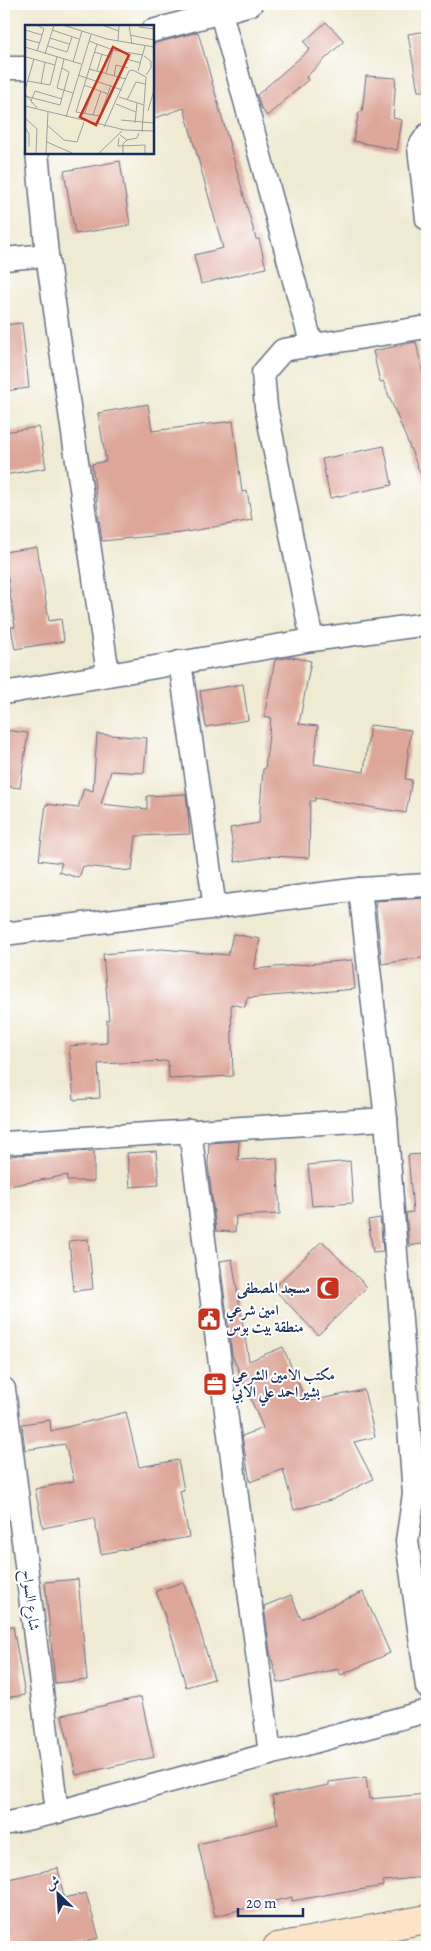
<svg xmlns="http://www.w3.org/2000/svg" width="431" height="1951" font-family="Alegreya,Amiri,serif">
	<rect width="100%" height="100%" fill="#fff"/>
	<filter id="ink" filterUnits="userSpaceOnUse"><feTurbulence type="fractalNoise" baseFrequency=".02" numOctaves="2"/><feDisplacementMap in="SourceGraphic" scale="10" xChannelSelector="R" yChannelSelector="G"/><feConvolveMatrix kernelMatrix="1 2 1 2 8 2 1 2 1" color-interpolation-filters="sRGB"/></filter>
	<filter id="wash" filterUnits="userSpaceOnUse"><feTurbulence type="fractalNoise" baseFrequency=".0096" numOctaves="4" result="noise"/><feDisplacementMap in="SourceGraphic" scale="20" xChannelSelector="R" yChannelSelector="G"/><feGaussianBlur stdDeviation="1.12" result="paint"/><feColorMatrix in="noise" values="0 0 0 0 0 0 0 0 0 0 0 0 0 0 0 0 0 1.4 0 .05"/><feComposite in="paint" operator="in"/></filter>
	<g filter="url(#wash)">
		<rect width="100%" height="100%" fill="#efead2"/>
		<g id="blocks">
			<g fill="#dda699">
				<polygon points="326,22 344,41 306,77 308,80 267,116 261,108 257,95 310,49 304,42"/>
				<polygon points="427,31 427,91 418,91 408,34"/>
				<polygon points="198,32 256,239 259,239 266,268 201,284 194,255 223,248 184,108 152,119 152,44"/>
				<polygon points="366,76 396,78 393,118 402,120 397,150 353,141 359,112 362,112"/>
				<polygon points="120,161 130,225 75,234 64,171"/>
				<polygon points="22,323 29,388 4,391 4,325"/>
				<polygon points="416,342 427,392 427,490 383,381 380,382 373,351"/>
				<polygon points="148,404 152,431 233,421 242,492 247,491 252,520 181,533 102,541 92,464 106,461 98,413"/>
				<polygon points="39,427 46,468 4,475 4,432"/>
				<polygon points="384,446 392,485 330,498 322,459"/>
				<polygon points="37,547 49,621 61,619 64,641 15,649 11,627 15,627 4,552"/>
				<polygon points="291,657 311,661 299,724 318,726 314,764 364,772 370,725 411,730 405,779 412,780 406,813 315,798 315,801 310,801 309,858 272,856 235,862 230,828 259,823 263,769 265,769 271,717 264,718 275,660"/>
				<polygon points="243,684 248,720 206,727 200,691"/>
				<polygon points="4,730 28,733 20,788 4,786"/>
				<polygon points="97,734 147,738 144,773 111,771 101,804 147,809 147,796 186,794 190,834 136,836 132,871 83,866 79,878 59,872 62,863 39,860 46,804 78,808 84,788 93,791"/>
				<polygon points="427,898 427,957 382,964 375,901"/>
				<polygon points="233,934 260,939 254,969 352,960 355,989 247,998 245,1007 231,1004 233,1076 169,1079 168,1061 98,1064 100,1098 74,1100 69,1046 107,1043 107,1020 109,1020 103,954 162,949 228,955"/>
				<polygon points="239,1141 238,1160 277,1158 280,1214 236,1216 235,1232 216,1231 208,1164 209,1143"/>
				<polygon points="94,1151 94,1181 67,1181 67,1175 4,1187 4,1158 18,1155"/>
				<polygon points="156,1151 159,1185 130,1187 127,1153"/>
				<polygon points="425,1154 427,1177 427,1243 409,1246 406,1213 413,1212 408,1155"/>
				<polygon points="350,1161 353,1203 312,1206 308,1165"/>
				<polygon points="380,1218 383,1251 373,1252 368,1220"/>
				<polygon points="88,1239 93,1289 74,1291 69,1241"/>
				<polygon points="322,1241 367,1287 318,1335 273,1288"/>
				<polygon points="232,1259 249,1361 283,1347 306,1402 364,1390 375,1437 354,1442 373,1479 334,1499 294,1510 283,1469 250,1482 242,1436 263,1428 232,1355 220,1261"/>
				<polygon points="126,1412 139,1467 178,1460 184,1490 180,1491 189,1537 101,1554 94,1518 43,1528 35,1489 74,1481 65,1444 25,1450 22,1424 50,1420 51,1431"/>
				<polygon points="78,1579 87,1680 55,1683 45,1582"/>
				<polygon points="183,1582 198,1623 214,1679 186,1687 174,1643 156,1591"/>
				<polygon points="363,1592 390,1653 341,1675 338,1669 278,1683 270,1652 264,1606 291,1595 301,1619"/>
				<polygon points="13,1626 25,1695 4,1698 4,1627"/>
				<polygon points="141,1697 154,1757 76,1775 62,1715"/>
				<polygon points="366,1777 369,1799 427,1794 427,1877 383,1881 383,1886 346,1892 346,1891 292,1901 292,1897 215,1916 198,1844 278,1824 272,1796 329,1785 329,1782"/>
				<polygon points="58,1868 64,1898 86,1893 99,1938 56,1947 4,1947 4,1880"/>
			</g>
		</g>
	</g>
	<g filter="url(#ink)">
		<use href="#blocks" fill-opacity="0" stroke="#657087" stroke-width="1"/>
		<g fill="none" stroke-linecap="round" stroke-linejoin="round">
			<g stroke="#657087" stroke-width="25">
				<g id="street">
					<polyline points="221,13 312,346"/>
					<polyline points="152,31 251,4"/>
					<polyline points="4,68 26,68"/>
					<polyline points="427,135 419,147 427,219"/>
					<polyline points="37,152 47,255 108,674"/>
					<polyline points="4,259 47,255"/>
					<polyline points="312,640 266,407 263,373 283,350 427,327"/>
					<polyline points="180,662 215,908"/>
					<polyline points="4,693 312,640 427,624"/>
					<polyline points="360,889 386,1119 414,1494 407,1541 427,1687"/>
					<polyline points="4,934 360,889 427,885"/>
					<polyline points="190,1130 270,1754"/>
					<polyline points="4,1143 386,1119"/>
					<polyline points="4,1389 57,1812"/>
					<polyline points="4,1824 57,1812 427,1711"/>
				</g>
			</g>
			<g stroke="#657087" stroke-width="30">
				<polyline id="secondary" points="277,1947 427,1919"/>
			</g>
			<use href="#street" stroke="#fff" stroke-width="22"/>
			<use href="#secondary" stroke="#fee4c6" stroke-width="28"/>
		</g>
	</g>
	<defs>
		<g id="mosque-square" transform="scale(1.25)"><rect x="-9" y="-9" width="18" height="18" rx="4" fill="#c8321e" stroke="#fff"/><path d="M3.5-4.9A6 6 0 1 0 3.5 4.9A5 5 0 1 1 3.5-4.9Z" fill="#fff"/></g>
		<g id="civic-square" transform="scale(1.25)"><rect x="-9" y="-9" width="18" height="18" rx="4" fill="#c8321e" stroke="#fff"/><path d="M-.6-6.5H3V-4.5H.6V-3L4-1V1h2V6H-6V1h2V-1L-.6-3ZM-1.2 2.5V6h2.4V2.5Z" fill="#fff"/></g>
		<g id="office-square" transform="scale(1.25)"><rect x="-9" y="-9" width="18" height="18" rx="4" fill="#c8321e" stroke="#fff"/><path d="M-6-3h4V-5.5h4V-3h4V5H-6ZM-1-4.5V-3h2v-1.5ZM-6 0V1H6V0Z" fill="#fff"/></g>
	</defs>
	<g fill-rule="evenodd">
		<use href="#mosque-square" x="328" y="1288"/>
		<use href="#civic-square" x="209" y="1319"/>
		<use href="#office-square" x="215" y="1384"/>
	</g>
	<g text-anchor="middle" stroke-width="4" stroke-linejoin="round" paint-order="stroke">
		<g font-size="15" font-weight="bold" fill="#1b2f5e" stroke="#fff" text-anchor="start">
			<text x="310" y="1293" text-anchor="end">مسجد المصطفى</text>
			<text x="226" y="1315">امين شرعي<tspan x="226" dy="17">منطقة بيت بوس</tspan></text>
			<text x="232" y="1380">مكتب الامين الشرعي<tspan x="232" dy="17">بشير احمد علي الابي</tspan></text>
		</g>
		<g font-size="15" fill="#1b2f5e" stroke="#fff">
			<text transform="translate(31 1600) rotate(83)" y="5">شارع السواح</text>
		</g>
	</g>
	<g transform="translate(25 25)">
		<rect width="129" height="129" fill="#efead2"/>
		<path fill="none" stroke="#9a9fa4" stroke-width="1" d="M12 0 19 4 12 26M38 0 82 14 129 22M77 0 94 6M104 0 107 19M114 2 129 4M0 5 17 10M27 5 54 14M105 10 129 15M25 13 44 19M0 14 15 18M64 16 88 25 118 30M93 16 94 0M72 19 51 87 75 91M23 21 42 27 47 12M0 22 56 39M69 27 86 32M20 29 29 0M119 31 126 36V43L121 50M1 32 30 40M39 34 32 63 48 68M48 37 57 6M99 41 101 34 116 38M64 44 101 54M72 46 77 29M113 46 120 21M81 48 88 25M53 50 97 65M89 51 91 40 103 43M3 56 25 60 32 32M16 59 20 37M59 60 83 69M0 65 9 34M0 69 12 83M0 71 35 80 44 47 37 43M94 72 119 80M102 75 111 57 120 59M6 76 10 66 37 74M91 79 111 87M0 81 100 105 129 106M123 86 129 65M60 88 68 63M68 90 76 66M41 92 66 10M0 93 12 104 11 128M96 95 129 98M110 98 112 78M72 99 86 60M22 100 39 115 52 117 59 97M0 102 4 109V122M79 102 104 46 108 45 121 52 117 107M95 110 102 115 98 119V128M94 113 93 121 120 120V128M102 115 112 113 114 108M22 117 47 128M21 128 23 87M74 128 97 106"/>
		<path fill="#c8321e" fill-opacity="0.15" stroke="#c8321e" stroke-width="2.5" d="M88 22 104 30 71 100 55 92Z"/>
		<rect width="129" height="129" fill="none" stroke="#1b2f5e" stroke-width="2.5"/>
	</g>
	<rect width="431" height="1951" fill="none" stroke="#fff" stroke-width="20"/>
	<g transform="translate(58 1894) rotate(335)" stroke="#ffffff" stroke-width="4" paint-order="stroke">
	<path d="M0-4L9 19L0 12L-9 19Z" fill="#1b2f5e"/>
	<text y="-8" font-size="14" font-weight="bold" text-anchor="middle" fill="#1b2f5e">ش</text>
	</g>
	<path d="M238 1908v8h65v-8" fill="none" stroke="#1b2f5e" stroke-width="2.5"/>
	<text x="246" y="1908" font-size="15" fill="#1b2f5e" stroke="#ffffff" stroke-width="4" paint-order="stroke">20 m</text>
</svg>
